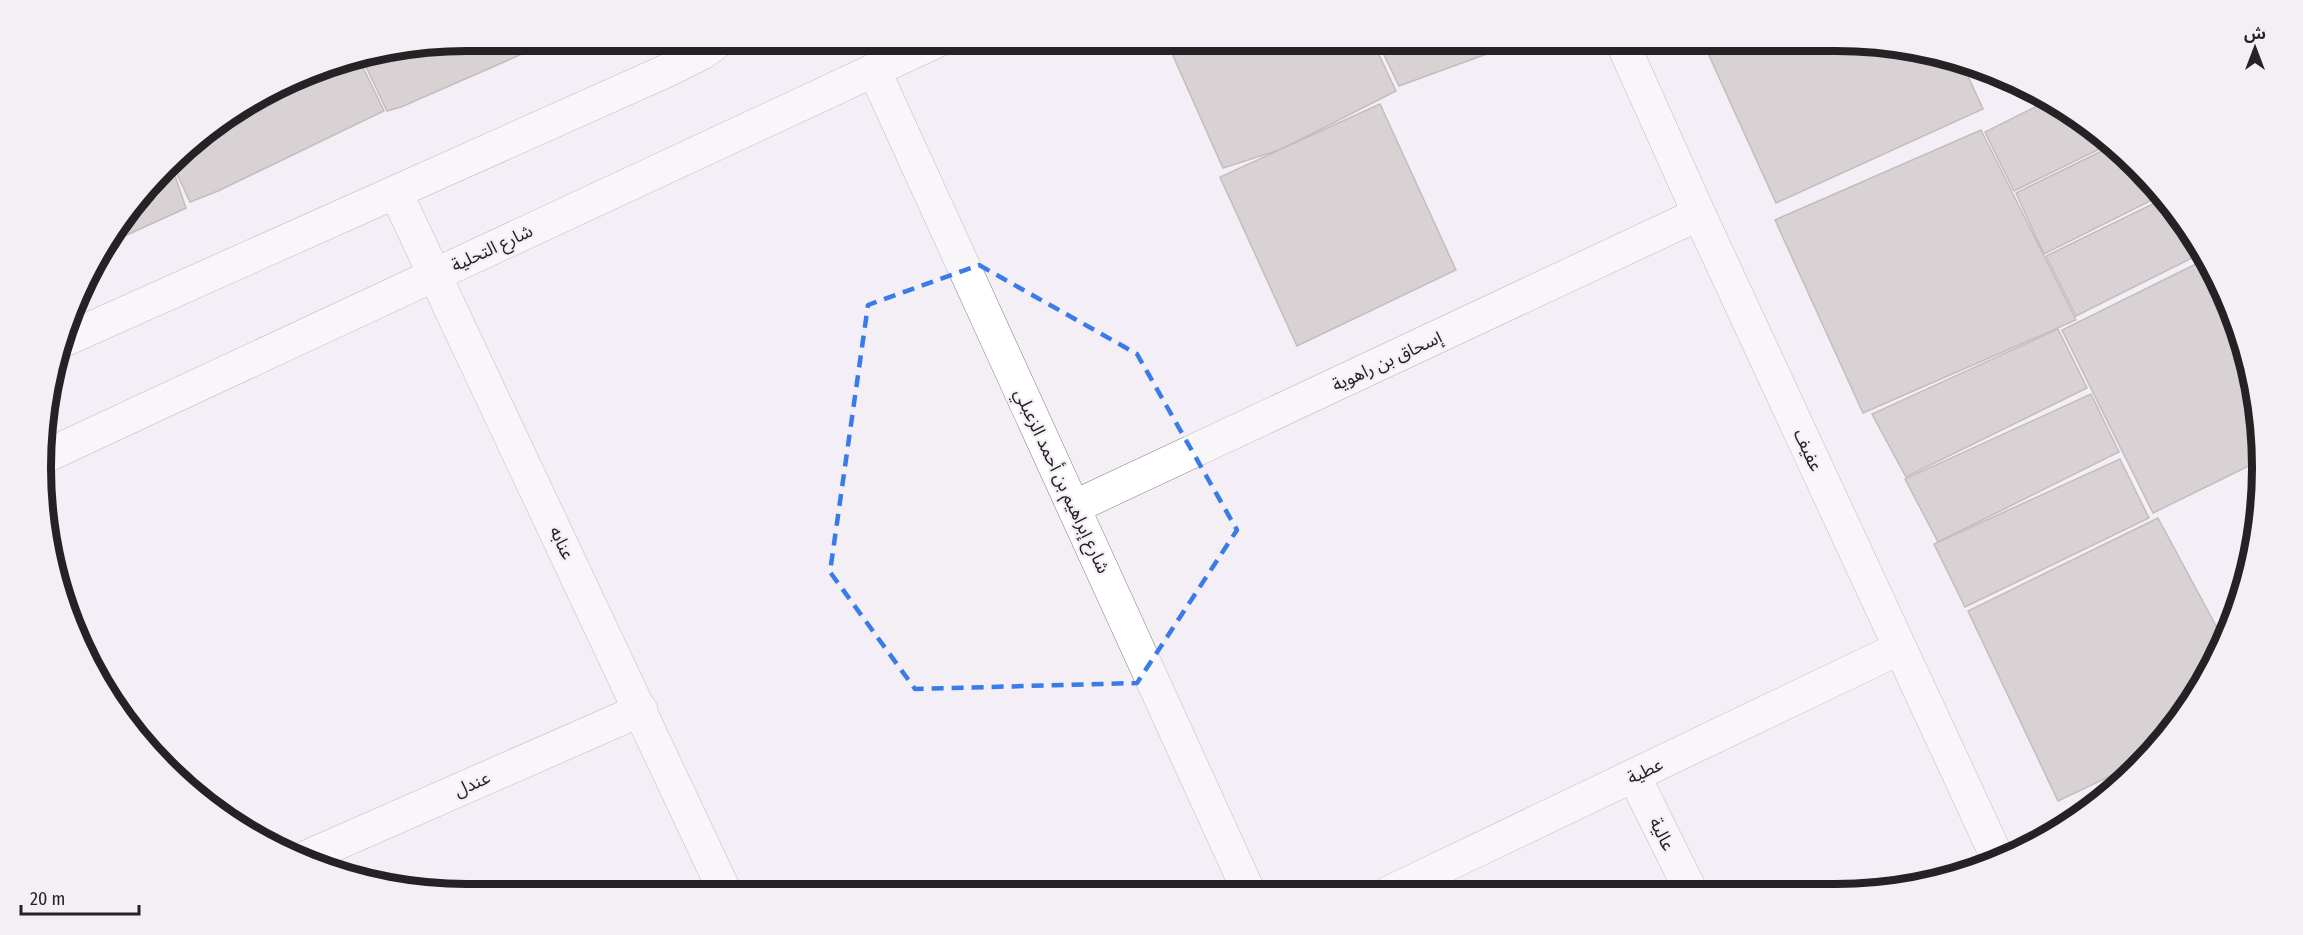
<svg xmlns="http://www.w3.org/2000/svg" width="2303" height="935" font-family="'Fira Sans Condensed','Noto Sans Arabic',sans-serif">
	<rect width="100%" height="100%" fill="#f4eef5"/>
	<g fill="#b7afaa" stroke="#88807b" stroke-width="1.5">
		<polygon points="468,40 512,40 520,55 401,107 387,111 362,58"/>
		<polygon points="517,40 544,40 522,50"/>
		<polygon points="1166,40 1372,40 1396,91 1282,149 1223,168"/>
		<polygon points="1377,40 1525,40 1399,86"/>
		<polygon points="1702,40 1835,40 1961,61 1983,109 1776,203"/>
		<polygon points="359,59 384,111 218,191 190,202 172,163 186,146 254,98 330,63"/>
		<polygon points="2051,99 2112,143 2014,191 1985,132"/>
		<polygon points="1380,104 1456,270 1297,346 1220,177"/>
		<polygon points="1981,130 2076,320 1863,413 1775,220"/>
		<polygon points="2114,145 2162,195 2044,254 2016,193"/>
		<polygon points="171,164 186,208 105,245"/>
		<polygon points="2165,198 2174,207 2202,253 2076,316 2046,256"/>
		<polygon points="2206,259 2218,278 2248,357 2262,439 2261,460 2153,513 2062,330"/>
		<polygon points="2058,329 2087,388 1906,477 1872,414"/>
		<polygon points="2091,394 2119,452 1938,542 1905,479"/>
		<polygon points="2120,459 2149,518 1965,607 1934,544"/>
		<polygon points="2158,518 2223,639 2191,704 2140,762 2058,801 1968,611"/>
	</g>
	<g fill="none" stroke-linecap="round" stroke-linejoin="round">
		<g stroke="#837e85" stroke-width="34">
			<g id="minor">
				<polyline points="1621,40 1699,214 1998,859"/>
				<polyline points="874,70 1249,892"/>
				<polyline points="396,193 726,894"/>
				<polyline points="1074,507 1699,214"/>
				<polyline points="1634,776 1691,891"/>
				<polyline points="304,858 641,710"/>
				<polyline points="1390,892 1900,648"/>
			</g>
		</g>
		<g stroke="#837e85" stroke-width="34">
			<g id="tertiary">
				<polyline points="60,342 666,71 702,53 720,40"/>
				<polyline points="46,456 939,40"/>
			</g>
		</g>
		<use href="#minor" stroke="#fff" stroke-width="33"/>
		<use href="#tertiary" stroke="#fff" stroke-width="33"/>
	</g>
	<path d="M0 0H2303V935H0ZM979 265 1137 354 1237 530 1137 683 915 689 830 572 868 305Z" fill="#f4eef5" fill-opacity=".55" fill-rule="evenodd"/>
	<path fill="none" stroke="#387be9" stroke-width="4.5" stroke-dasharray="12 8" stroke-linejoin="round" d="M979 265 1137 354 1237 530 1137 683 915 689 830 572 868 305Z"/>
	<g text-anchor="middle" stroke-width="4.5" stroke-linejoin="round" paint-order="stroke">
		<g font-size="18" fill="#242225" stroke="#f4eef5">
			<text transform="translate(492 248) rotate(-25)" y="6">شارع التحلية</text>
			<text transform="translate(1387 361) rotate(-25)" y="6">إسحاق بن راهوية</text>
			<text transform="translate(1808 450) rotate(65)" y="6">عفيف</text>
			<text transform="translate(1062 481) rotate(65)" y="6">شارع إبراهيم بن أحمد الزعبلي</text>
			<text transform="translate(562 543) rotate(65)" y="6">عنابه</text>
			<text transform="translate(1645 771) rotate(-26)" y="6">عطية</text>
			<text transform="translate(472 784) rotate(-24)" y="6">عندل</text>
			<text transform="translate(1662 834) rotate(64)" y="6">عالية</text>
		</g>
	</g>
	<path d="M0 0H2303V935H0ZM467 51H1836A416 416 0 0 1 2252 467V468A416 416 0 0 1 1836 884H467A416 416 0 0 1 51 468V467A416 416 0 0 1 467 51Z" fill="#f4eef5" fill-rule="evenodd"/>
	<path fill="none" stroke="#242225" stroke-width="8" d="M467 51H1836A416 416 0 0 1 2252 467V468A416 416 0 0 1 1836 884H467A416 416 0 0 1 51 468V467A416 416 0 0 1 467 51Z"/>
	<g transform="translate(2255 48)" stroke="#f4eef5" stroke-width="4.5" paint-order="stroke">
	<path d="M0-4.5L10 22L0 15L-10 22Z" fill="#242225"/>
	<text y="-9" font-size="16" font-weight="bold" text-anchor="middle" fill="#242225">ش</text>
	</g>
	<path d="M21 905v9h118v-9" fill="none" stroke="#242225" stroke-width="3"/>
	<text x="30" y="905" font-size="18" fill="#242225" stroke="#f4eef5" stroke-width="4.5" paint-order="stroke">20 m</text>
</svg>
